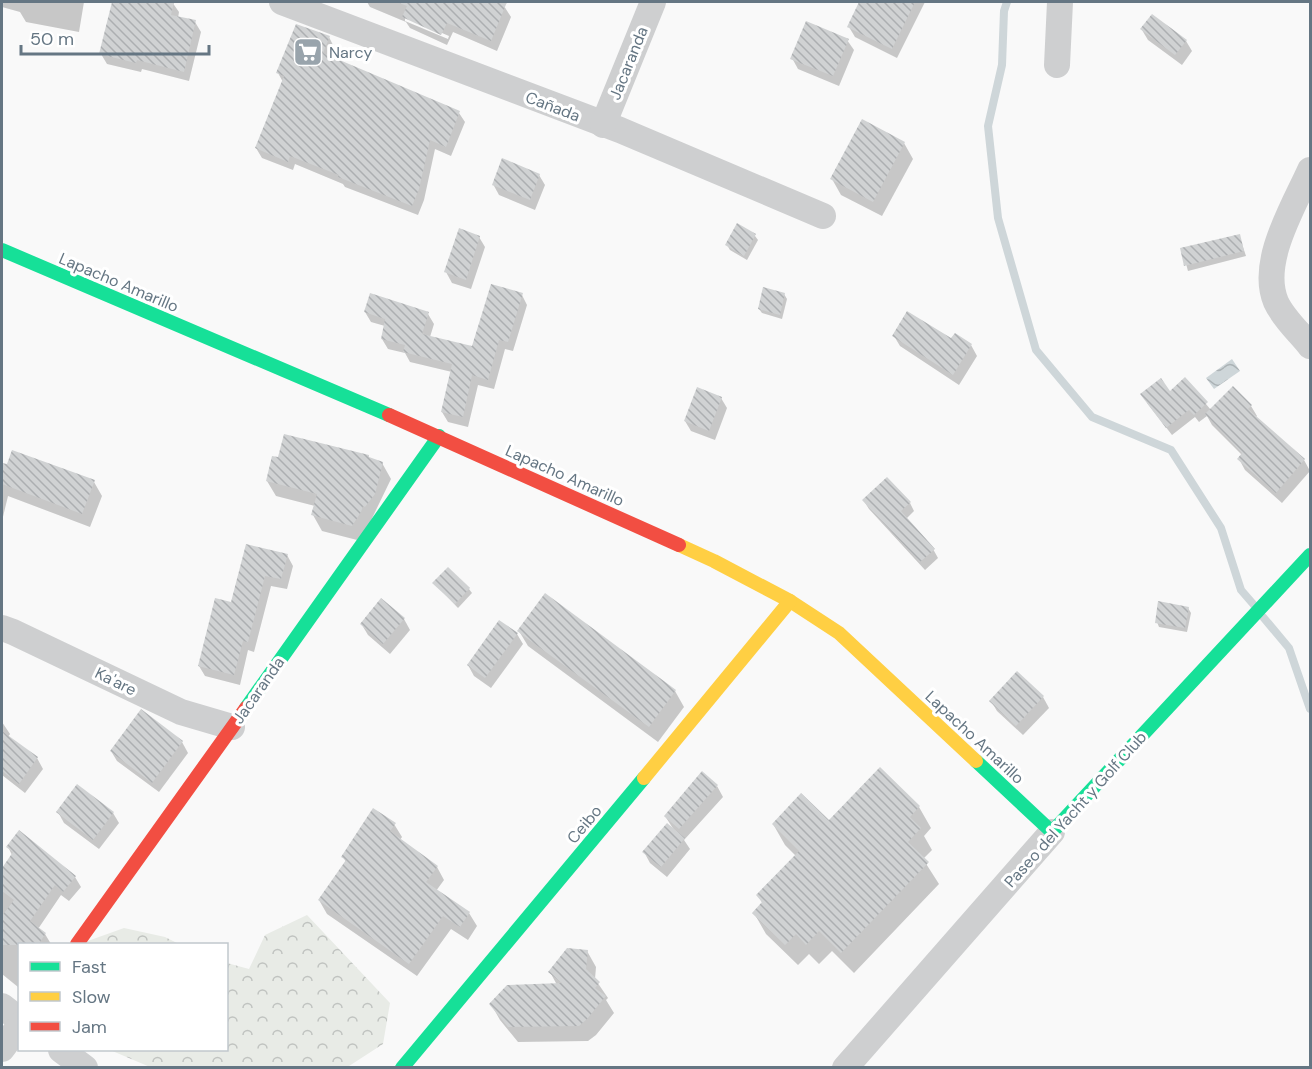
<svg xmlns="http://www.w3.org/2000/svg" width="1312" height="1069" font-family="'DM Sans',sans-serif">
	<defs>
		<pattern id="forest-crowns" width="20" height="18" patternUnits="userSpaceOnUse" patternTransform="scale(1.5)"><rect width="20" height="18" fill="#e8ebe6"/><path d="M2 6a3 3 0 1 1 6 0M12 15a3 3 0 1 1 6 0" fill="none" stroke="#c0c3c0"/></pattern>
		<pattern id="water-waves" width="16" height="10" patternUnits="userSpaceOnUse" patternTransform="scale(1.5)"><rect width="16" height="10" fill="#ced6d9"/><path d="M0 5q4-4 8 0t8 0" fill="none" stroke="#abb2b5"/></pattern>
		<pattern id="building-back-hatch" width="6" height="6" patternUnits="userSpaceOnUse" patternTransform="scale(1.5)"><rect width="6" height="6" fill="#d0d2d3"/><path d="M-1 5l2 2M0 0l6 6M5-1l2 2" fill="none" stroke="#acafb1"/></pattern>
	</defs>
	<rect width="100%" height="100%" fill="#f9f9f9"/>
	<g fill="url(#forest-crowns)">
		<polygon points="307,915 390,1003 383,1044 346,1068 150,1067 110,1050 226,1050 227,963 249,969 265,935"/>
		<polygon points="124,928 165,937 179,944 84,944 85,942"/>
	</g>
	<polygon fill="url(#water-waves)" points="1232,359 1240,371 1214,389 1206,378"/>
	<g fill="#0003" fill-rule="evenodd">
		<polygon points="2,2 84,2 79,32 26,22 20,12 2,7"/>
		<polygon points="114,2 172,2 179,12 178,18 195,22 201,32 189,81 142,69 141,72 107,64 101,54"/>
		<path d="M367 2H493L504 6 511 17 497 51 453 32 447 45 410 28 406 22 370 7ZM405 17 449 36 448 39 405 21Z"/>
		<polygon points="861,2 925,2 897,58 855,37 849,27"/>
		<polygon points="1142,30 1186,41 1192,51 1182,65 1148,40"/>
		<polygon points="329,37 334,47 330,58 459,113 465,122 451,156 435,149 424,200 418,215 345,187 343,184 295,164 293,170 262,158 256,148 283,82 278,73"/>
		<polygon points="847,40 854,50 839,86 798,69 792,58"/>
		<polygon points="904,143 913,159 882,216 841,195 832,179"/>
		<polygon points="539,175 545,185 535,210 499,195 493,184"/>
		<polygon points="738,226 755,236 758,240 747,260 730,250 727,245"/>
		<polygon points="1239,235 1246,256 1188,271 1182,249"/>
		<polygon points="479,237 485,247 471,289 452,283 446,272"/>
		<polygon points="784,294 787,299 782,319 762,313 759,309"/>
		<polygon points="522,295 527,305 513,351 505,349 494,389 478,385 468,427 448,422 442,412 452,372 410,362 405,353 388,349 382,339 385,326 371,322 365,312 428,314 434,324 430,337 473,348"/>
		<polygon points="955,335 971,345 977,356 959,385 900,346 894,336 952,340"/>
		<polygon points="1185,379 1211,410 1251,406 1257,416 1255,418 1304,460 1310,471 1282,503 1245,470 1239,459 1242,455 1212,425 1207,416 1199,422 1195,417 1172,435 1147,403 1170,393"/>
		<polygon points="721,398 727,408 715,440 691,431 685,421"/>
		<polygon points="370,459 382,463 391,479 361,541 322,531 313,515 315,506 276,496 267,481"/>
		<polygon points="2,464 94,482 102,496 90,527 8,496 2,521"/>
		<polygon points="864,501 910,503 914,511 906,519 933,549 938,558 925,570 869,509"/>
		<polygon points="287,555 293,566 287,589 271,586 254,652 248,650 240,685 205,676 199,666 232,603"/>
		<polygon points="434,583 469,589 472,593 458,608"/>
		<polygon points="381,600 404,619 410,630 390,654 368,635 362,625"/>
		<polygon points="1188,608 1191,613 1187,632 1159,627 1157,622"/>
		<polygon points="519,631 675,691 684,707 658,742 528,646"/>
		<polygon points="517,634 523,644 491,688 474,676 468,665"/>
		<polygon points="1017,673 1043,697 1049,708 1023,735 997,711 991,701"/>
		<polygon points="141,711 182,742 188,753 159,792 117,761 111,751"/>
		<polygon points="2,722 10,734 8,737 37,758 43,769 25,793 2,775"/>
		<polygon points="880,769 919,807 931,828 924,836 932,850 923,859 939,884 854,973 832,951 819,964 809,954 798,965 766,934 754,913 763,904 758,896 796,856 785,845 773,824 829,822"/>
		<polygon points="717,786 723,797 684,840 690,849 667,877 650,863 644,852 674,830 665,816"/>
		<polygon points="58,812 113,813 119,823 99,849 64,823"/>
		<polygon points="394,824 402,837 400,840 437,867 444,880 436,891 469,913 477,926 468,940 451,929 417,976 327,914 319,900 346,862 343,857"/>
		<polygon points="8,847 75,877 81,887 69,901 61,895 38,929 45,934 51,944 20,944 18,987 2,974 2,870 12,855"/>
		<polygon points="587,951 596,967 595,979 608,998 606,1000 614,1013 596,1035 588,1041 518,1042 500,1020 491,1004 557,985 550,972"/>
	</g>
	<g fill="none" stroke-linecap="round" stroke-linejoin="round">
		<g stroke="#ced6d9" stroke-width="8">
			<polyline points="1007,2 1004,11 1002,65 988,126 998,218 1036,350 1092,417 1171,450 1221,528 1241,590 1254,605"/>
			<polyline points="1263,617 1289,648 1310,709"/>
		</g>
	</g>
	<g fill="url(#building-back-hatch)">
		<polygon points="112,2 174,2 171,15 196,20 184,72 137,60 136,63 99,54"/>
		<polygon points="397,2 507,2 491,41 447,23 441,35 402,17 407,6"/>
		<polygon points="859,2 915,2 892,49 847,27"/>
		<polygon points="1152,14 1187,40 1175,55 1140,29"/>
		<polygon points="806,21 849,39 833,76 790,59"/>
		<polygon points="296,24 330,36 323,53 460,111 446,147 430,140 419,189 412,206 338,177 339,175 290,156 288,162 255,148 284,76 276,73"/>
		<polygon points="862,119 905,142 873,202 830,179"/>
		<polygon points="502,158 540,174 530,200 492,185"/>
		<polygon points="737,223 756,234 744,256 725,245"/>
		<polygon points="459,228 480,236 466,280 444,272"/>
		<polygon points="1240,234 1244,251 1184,266 1180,248"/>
		<polygon points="491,284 523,293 508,342 499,340 488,380 472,375 463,417 441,412 452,364 403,352 405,345 381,339 385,319 364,312 370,293 429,312 422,334 472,346"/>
		<polygon points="763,287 785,293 780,315 758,309"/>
		<polygon points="907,311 951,338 955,333 972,344 953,375 892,336"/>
		<polygon points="1185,377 1208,402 1194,415 1189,410 1166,428 1140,394 1161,378 1170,391"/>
		<polygon points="1233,386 1252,405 1248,409 1305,459 1276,493 1237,459 1242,453 1205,414"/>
		<polygon points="697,387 722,397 709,431 684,421"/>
		<polygon points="284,434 369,455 369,457 383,462 375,494 365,507 363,506 361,512 352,526 311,515 317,494 266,481 272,456 278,457"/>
		<polygon points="12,450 95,480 82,514 2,484 2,463 7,464"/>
		<polygon points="887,477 911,502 901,511 935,549 920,562 862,500"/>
		<polygon points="246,544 288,554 281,579 265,576 248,642 243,641 234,675 198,666 215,598 231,602"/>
		<polygon points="448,567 470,588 455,604 432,583"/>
		<polygon points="545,593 676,690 649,727 517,631"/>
		<polygon points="381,598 405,618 383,644 360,624"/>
		<polygon points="1158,601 1189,607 1185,628 1155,623"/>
		<polygon points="499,620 518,633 485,678 467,665"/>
		<polygon points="1017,671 1044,696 1016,726 989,701"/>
		<polygon points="141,709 183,741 152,783 110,751"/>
		<polygon points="2,731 38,757 19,784 2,771"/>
		<polygon points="880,767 920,806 910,817 921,828 908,842 929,862 841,953 819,931 806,945 796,934 785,945 752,913 762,902 756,895 799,851 772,824 801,793 829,820"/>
		<polygon points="702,771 718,785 679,829 664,816"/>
		<polygon points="77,784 114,812 93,840 56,812"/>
		<polygon points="373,808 396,823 390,831 438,866 426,882 470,912 460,927 443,916 409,964 318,900 346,860 341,857"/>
		<polygon points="667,823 685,838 661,867 642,852"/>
		<polygon points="19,830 76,876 63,892 55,885 30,921 46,933 38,945 2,945 2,916 14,900 2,891 2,868 13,852 6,847"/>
		<polygon points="567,948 588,950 586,969 600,982 595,988 606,996 587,1019 579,1026 508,1027 489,1004 507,985 562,983 548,972"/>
	</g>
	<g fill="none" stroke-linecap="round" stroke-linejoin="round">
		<g stroke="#cecfd0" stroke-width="26">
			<polyline points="282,2 620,130 823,216"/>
			<polyline points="1057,65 1060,2"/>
			<polyline points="603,125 653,2"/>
			<path d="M1310 170C1294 206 1259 262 1276 302 1283 318 1300 333 1310 346"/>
			<polyline points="2,628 13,632 181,712 232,727"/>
			<polyline points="2,1006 20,1020"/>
			<polyline points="2,1049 20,1025"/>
			<polyline points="61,1050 85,1068"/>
			<polyline points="845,1068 1052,832"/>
		</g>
		<g stroke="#16e098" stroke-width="14">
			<polyline points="2,250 389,415"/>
			<polyline points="246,708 439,436"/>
			<polyline points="976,761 1052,832 1310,555"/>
			<polyline points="402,1068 644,778"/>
		</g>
		<g stroke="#ffcf43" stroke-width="14">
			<polyline points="679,545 714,561 790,601 839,633 976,761"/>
			<polyline points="644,778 790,601"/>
		</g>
		<g stroke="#f24e42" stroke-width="14">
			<polyline points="389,415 679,545"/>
			<polyline points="77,944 246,708"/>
		</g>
	</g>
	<defs>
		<g id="supermarket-square" transform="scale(1.5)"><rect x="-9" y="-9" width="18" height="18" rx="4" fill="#99a4ac" stroke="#fff"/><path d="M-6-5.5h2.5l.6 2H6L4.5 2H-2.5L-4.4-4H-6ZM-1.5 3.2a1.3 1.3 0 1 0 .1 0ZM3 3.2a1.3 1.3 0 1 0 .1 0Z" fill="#fff"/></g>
	</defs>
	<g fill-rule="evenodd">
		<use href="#supermarket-square" x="308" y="52"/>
	</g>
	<g text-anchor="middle" stroke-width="6" stroke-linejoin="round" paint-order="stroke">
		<g font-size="16" fill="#657683" stroke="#fff" text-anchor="start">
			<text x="329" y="58">Narcy</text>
		</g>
		<g font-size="16" fill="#657683" stroke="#fff">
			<text transform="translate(628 63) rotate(-68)" y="6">Jacaranda</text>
			<text transform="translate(553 106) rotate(21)" y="6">Cañada</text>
			<text transform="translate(119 282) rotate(23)" y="6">Lapacho Amarillo</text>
			<text transform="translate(565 475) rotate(24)" y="6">Lapacho Amarillo</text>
			<text transform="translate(116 681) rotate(26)" y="6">Ka'are</text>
			<text transform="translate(258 690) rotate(-55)" y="6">Jacaranda</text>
			<text transform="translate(975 737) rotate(43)" y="6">Lapacho Amarillo</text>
			<text transform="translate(1075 809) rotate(-48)" y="6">Paseo del Yacht y Golf Club</text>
			<text transform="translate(584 824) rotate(-50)" y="6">Ceibo</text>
		</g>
	</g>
	<rect width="1312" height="1069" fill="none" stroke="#657683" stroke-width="6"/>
	<rect x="18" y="943" width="210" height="108" fill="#ffffff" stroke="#c1c8cd" stroke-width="1.5"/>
	<rect x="30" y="962" width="30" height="9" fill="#16e098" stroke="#c1c8cd" stroke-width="1.5"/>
	<text x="72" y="973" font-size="18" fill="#657683">Fast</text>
	<rect x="30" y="992" width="30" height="9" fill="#ffcf43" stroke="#c1c8cd" stroke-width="1.5"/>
	<text x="72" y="1003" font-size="18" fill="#657683">Slow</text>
	<rect x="30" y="1022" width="30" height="9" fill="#f24e42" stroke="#c1c8cd" stroke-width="1.5"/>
	<text x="72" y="1033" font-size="18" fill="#657683">Jam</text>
	<path d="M21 45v9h188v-9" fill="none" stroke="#657683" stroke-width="3"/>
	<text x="30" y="45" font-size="18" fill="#657683" stroke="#ffffff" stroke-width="4.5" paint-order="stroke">50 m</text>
</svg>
